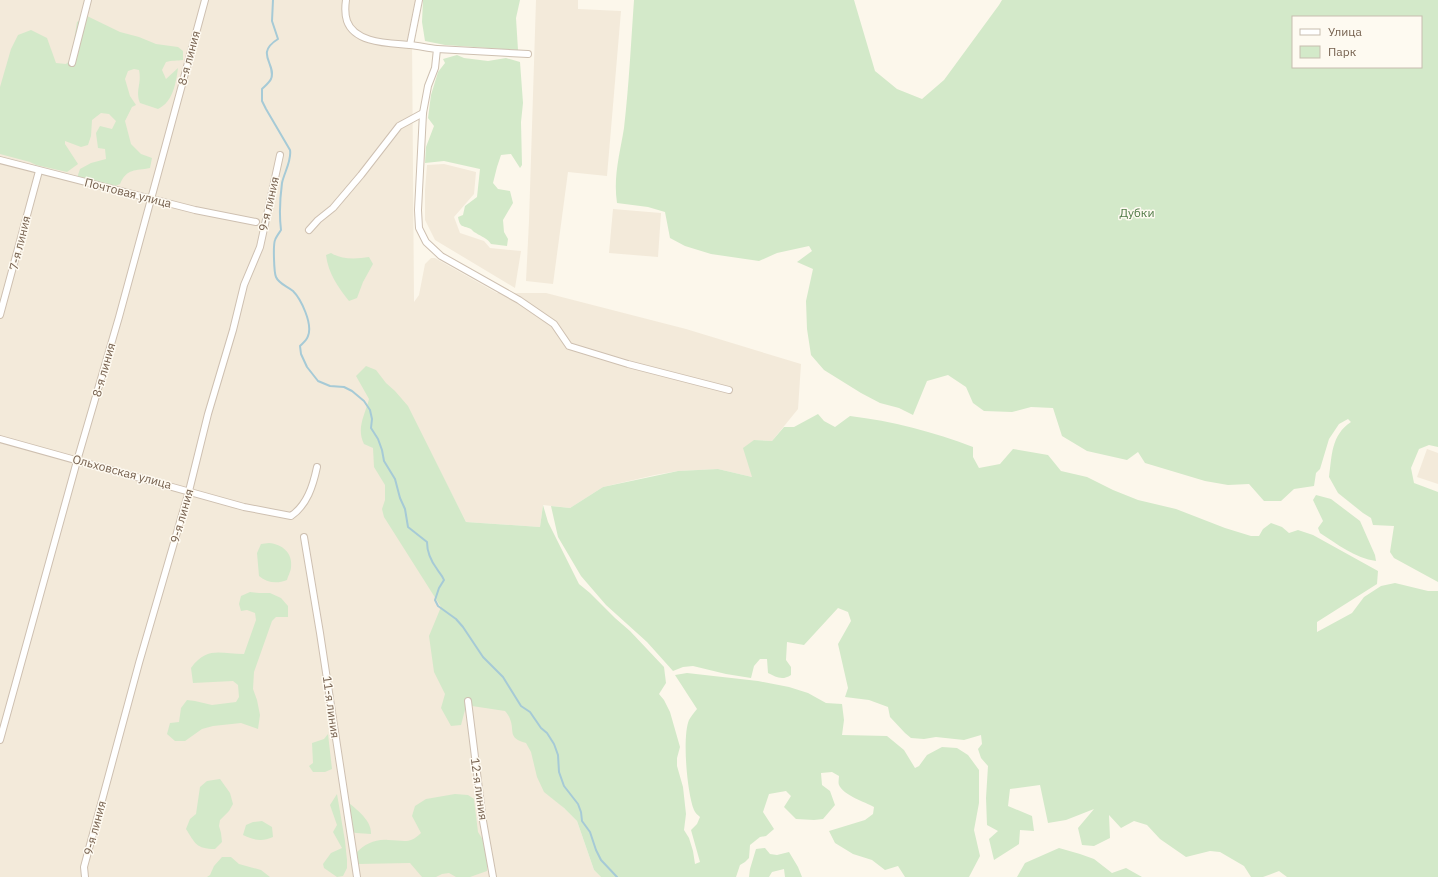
<svg xmlns="http://www.w3.org/2000/svg" width="1438" height="877" font-family="'IBM Plex Sans',sans-serif">
	<rect width="100%" height="100%" fill="#fcf7eb"/>
	<g fill="#f3eada">
		<polygon points="0,0 416,0 412,37 414,302 419,295 425,264 431,258 435,258 497,293 546,293 686,329 801,364 798,409 772,441 754,440 752,477 718,469 678,471 655,475 603,487 570,508 543,505 540,527 466,522 415,422 560,804 577,821 594,870 601,877 0,877"/>
		<polygon points="536,0 578,0 578,9 621,11 607,176 568,172 553,284 526,281 529,221"/>
		<polygon points="444,164 476,172 474,194 454,217 460,233 484,241 490,248 521,251 515,288 435,240 425,220 425,190 427,165"/>
		<polygon points="613,209 661,213 658,257 609,253"/>
		<polygon points="1427,449 1438,453 1438,484 1417,477"/>
	</g>
	<g fill="#d3e9c9" fill-rule="evenodd">
		<polygon points="423,0 520,0 516,18 518,50 445,45 425,41 422,22"/>
		<path d="M634 0H854L875 71 897 89 922 99 944 80 999 5 1002 0H1438V447L1429 445 1419 449 1411 468 1414 483 1438 492V582L1394 558 1390 552 1394 526 1373 525 1371 518 1363 513 1338 493 1329 477C1332 456 1331 435 1351 422L1348 419 1339 424 1329 439 1320 469 1316 473 1314 486 1294 489 1281 501H1264L1249 484 1228 485 1205 481 1145 463 1138 452 1127 460 1087 451 1062 436 1053 408 1031 407 1012 412 984 411 973 403 966 387 948 375 927 381 913 415 899 408 880 403 861 393 824 370 811 355 807 329 806 301 813 269 797 262 812 251 809 246 777 253 759 261 711 254 685 246 670 238 665 212 648 207 617 203C613 177 620 153 624 128 629 85 631 43 634 0ZM1293 17H1421V67H1293Z"/>
		<path d="M87 16 120 32 139 37 156 44 178 47 183 51V60C177 61 172 60 166 62L162 70 166 79 178 68C176 83 173 102 158 109L140 103C135 90 142 84 139 70L134 69 128 71 125 79 130 96 136 105 132 107 125 121 131 144 141 154 152 158 150 168C135 171 127 168 120 184L111 188 77 178 80 169 91 163 106 159 105 149 98 148 96 133 100 126 112 129 116 121 109 114 101 113 92 120 91 136 88 145 81 147 65 141V144L78 164 67 172 36 165 30 162 0 154V87L11 49 18 35 31 30 47 38 56 63 66 64 74 57V41L77 22Z"/>
		<path d="M457 55 464 58 488 61 506 58 520 62 523 103 521 122 522 165 520 168 511 154 501 155 497 167 493 183 498 189 510 191 513 203 503 220 504 232 508 239 507 246 491 244C487 238 482 237 476 233 475 233 472 230 471 229 462 225 460 228 458 217L463 215 465 206 477 197 480 169 444 161 425 163 426 147 434 126 428 118 431 95 438 72 445 63 443 59Z"/>
		<path d="M331 253C342 260 357 259 369 257L373 264 363 282 357 298 349 301C338 287 328 273 326 255Z"/>
		<path d="M366 366 376 370 386 383 395 391 408 406 466 522 540 527 543 505 548 522 579 584 590 593 615 618 630 631 664 667 666 683 659 694 664 700 670 712 680 747 677 758V766L683 787 686 814 684 830 689 838 693 851 695 864 700 862 691 830 697 824 700 817C698 815 695 813 694 810 687 793 682 736 689 720 691 716 694 713 697 709L675 675 687 673 758 681 789 687 808 693 826 703 842 704 844 720 842 735 887 736 904 750 915 768 919 766 927 755 942 747 957 748 968 755 979 770V803L974 830 980 856 969 877H905L898 866 885 870 872 860 853 854 835 843 829 831 865 820 873 814 874 807C865 802 843 795 839 785 838 783 839 778 839 776L832 772 821 773 822 785 830 791 835 805 823 819 814 820 796 819 784 807 791 796 786 791 769 794 763 812 774 829 766 836 760 837 750 845 749 858 745 862 740 865 736 877H601L594 870 577 821 564 808 544 792 537 777 531 752 526 743C507 738 515 731 510 719 509 716 507 713 505 711L472 706 465 710 461 725 451 726 441 708 445 694 434 672 429 636 441 607 384 517 382 509 385 500V485L374 467 373 448 364 444C356 428 365 415 369 399L356 376Z"/>
		<path d="M818 414 824 421 835 427 850 416C892 421 934 432 973 447V457L979 468 1000 464 1013 449 1048 455 1061 471 1087 477 1113 490 1138 500 1176 509 1225 528 1251 536H1259L1263 529 1271 523 1282 527 1289 533 1298 530 1313 535 1378 571 1377 584 1317 622V632L1352 613 1364 597 1381 586 1395 583 1428 591H1438V877H1287L1279 871 1263 877H1251L1244 866 1220 852 1210 851 1186 857 1160 839 1147 825 1134 821 1121 828 1109 815 1110 838 1094 846 1082 845 1078 828 1094 809 1066 820 1048 823 1040 785 1010 789 1008 806 1032 816 1034 831 1020 830 1019 844 994 860 989 839 998 831 987 825 986 798 988 766 981 758 978 749 982 744 981 735 964 740 936 737 924 739 911 738 905 733 890 717 888 707 869 700 845 697 848 688 838 644 851 621 848 612 838 608 804 645 787 642 786 660 791 667V675C782 681 776 677 768 673L767 659H760L754 666 751 678 726 674 693 666 683 667 673 671 647 642 606 605 581 576 558 537 551 506 570 508 603 487 678 471 718 469 752 477 743 448 754 440 772 441 784 427H794Z"/>
		<path d="M1316 495 1331 499 1360 521 1375 555 1376 561C1355 558 1337 544 1320 533L1318 528 1323 521 1313 500Z"/>
		<path d="M269 543C282 544 293 553 291 567 291 571 288 576 287 580 277 584 267 583 259 576L257 553 261 544Z"/>
		<path d="M250 592 259 593H270L281 598 288 606V617H276L272 621 254 672 253 689 257 700 260 715 258 729 241 723 213 726 202 729 185 741H175L167 734 170 723 179 722 181 708 187 700 195 701 212 705 236 702 239 697 238 685 233 681 193 683 191 668C207 646 220 654 244 654L256 620 255 613 247 610 241 611 239 604 241 596Z"/>
		<polygon points="328,734 332,769 325,772 313,772 309,766 313,763 312,743 324,739"/>
		<path d="M220 779 230 793 233 804 229 811 220 820 219 826 221 833 222 842 215 849C196 849 195 843 186 829L190 819 196 814 200 787 207 781Z"/>
		<polygon points="337,794 345,841 347,860 347,868 343,876 337,877 324,868 323,864 331,853 342,848 333,832 337,825 330,805"/>
		<path d="M455 794 468 795 474 799 478 832 483 840 486 852 487 861V871L470 877H456L449 873 442 874 436 877H422L410 863 358 864 356 853C365 844 375 839 388 840 403 840 409 845 421 833L412 816 415 806 426 799Z"/>
		<path d="M343 798C353 807 372 819 371 834L356 833 352 832Z"/>
		<path d="M262 821 272 827 273 837C262 842 253 840 243 835L246 825 253 822Z"/>
		<polygon points="765,848 770,854 777,855 789,852 798,867 802,877 785,877 784,869 772,872 769,877 749,877 750,869 756,849"/>
		<polygon points="1059,848 1080,854 1094,859 1112,873 1126,868 1142,877 1017,877 1025,863"/>
		<polygon points="222,857 231,857 239,864 261,870 270,877 207,877 210,875 214,866"/>
	</g>
	<g fill="none" stroke-linecap="round" stroke-linejoin="round">
		<path stroke="#a6cad6" stroke-width="2" d="M273 0 272 21 278 39C254 54 277 64 271 79 269 83 265 86 262 89V101L266 109 290 150C292 160 284 173 282 183 280 198 279 214 281 230 279 233 276 237 275 240 273 245 274 273 276 277 279 284 287 286 293 291 301 299 313 324 308 336 307 340 303 343 300 346L301 354 307 367 318 381 330 386 344 387 352 391 364 401 370 410 372 419 371 428 378 439 382 450 384 461 395 479 400 498 405 509 408 527 427 542C427 552 431 561 437 569 440 574 442 575 444 580L439 588 435 600 438 606 456 619 463 627 483 657 503 677 521 706 530 712 541 728 547 733 554 744 558 755 559 772 564 786 578 804 581 812 582 821 590 832 596 850 601 860 617 877"/>
		<g stroke="#cec0b1" stroke-width="8">
			<g id="minor">
				<path d="M346 0C345 7 345 15 347 21 355 44 391 43 410 45 419 46 428 48 437 49L435 68 428 86 423 113 418 210 419 228 426 242 441 256 519 300 554 324 569 346 628 364 729 390"/>
				<polyline points="410,45 419,0"/>
				<polyline points="437,49 528,54"/>
				<polyline points="72,63 88,0"/>
				<polyline points="0,160 195,210 256,222"/>
				<polyline points="309,230 318,220 333,208 361,175 399,126 423,113"/>
				<polyline points="0,315 39,171"/>
				<path d="M0 439 244 507 291 516C307 505 313 486 317 467"/>
				<polyline points="304,537 320,633 357,877"/>
				<polyline points="468,701 483,821 493,877"/>
				<polyline points="0,740 77,461 119,317 205,0"/>
				<polyline points="85,877 84,867 139,663 189,491 208,414 233,330 244,285 260,247 280,155"/>
			</g>
		</g>
		<use href="#minor" stroke="#fff" stroke-width="6"/>
	</g>
	<g text-anchor="middle" stroke-width="3" stroke-linejoin="round" paint-order="stroke">
		<g font-size="12" fill="#76614f" stroke="#fefaf1">
			<text transform="translate(189 58) rotate(-75)" y="4">8-я линия</text>
			<text transform="translate(128 193) rotate(14)" y="4">Почтовая улица</text>
			<text transform="translate(269 204) rotate(-77)" y="4">9-я линия</text>
			<text transform="translate(20 243) rotate(-76)" y="4">7-я линия</text>
			<text transform="translate(104 370) rotate(-74)" y="4">8-я линия</text>
			<text transform="translate(122 472) rotate(15)" y="4">Ольховская улица</text>
			<text transform="translate(182 516) rotate(-74)" y="4">9-я линия</text>
			<text transform="translate(331 707) rotate(82)" y="4">11-я линия</text>
			<text transform="translate(479 789) rotate(82)" y="4">12-я линия</text>
			<text transform="translate(95 828) rotate(-75)" y="4">9-я линия</text>
		</g>
		<g font-size="12" fill="#517b47" stroke="#fefaf1">
			<text x="1137" y="217">Дубки</text>
		</g>
	</g>
	<rect x="1292" y="16" width="130" height="52" fill="#fefaf1" stroke="#c8bdb0"/>
	<rect x="1300" y="29" width="20" height="6" fill="#ffffff" stroke="#c8bdb0"/>
	<text x="1328" y="36" font-size="12" fill="#76614f">Улица</text>
	<rect x="1300" y="46" width="20" height="12" fill="#d3e9c9" stroke="#c8bdb0"/>
	<text x="1328" y="56" font-size="12" fill="#76614f">Парк</text>
</svg>
